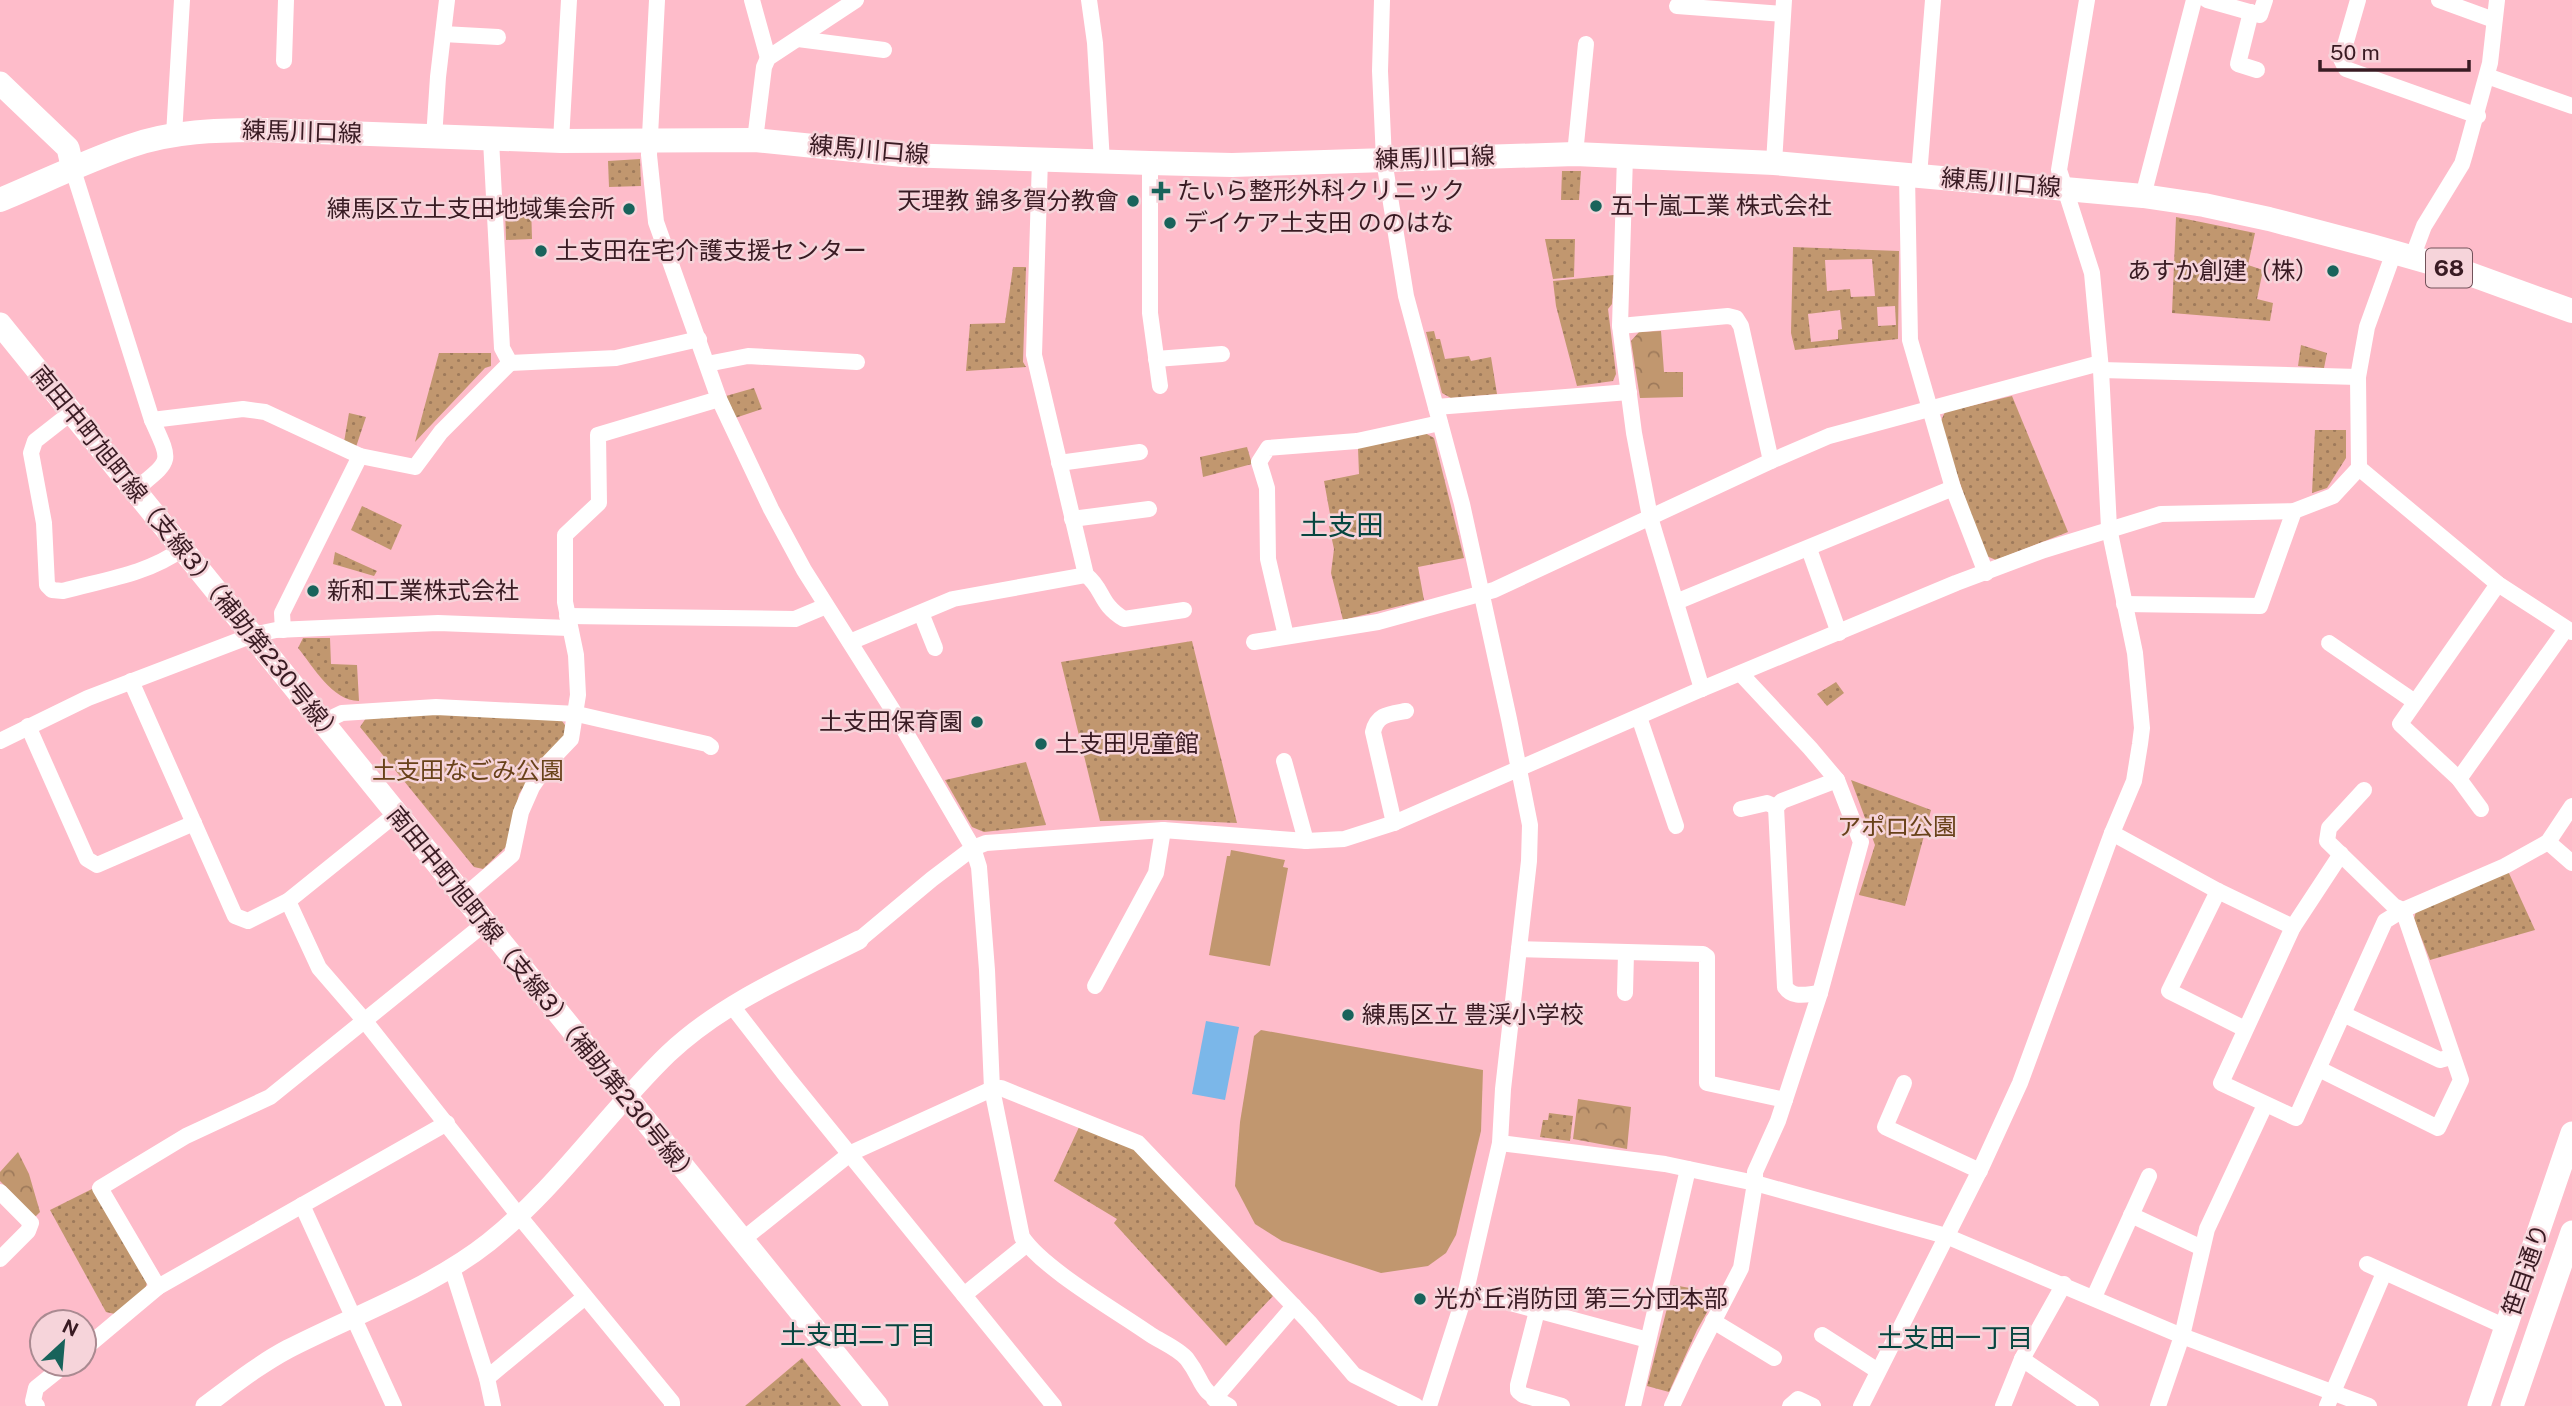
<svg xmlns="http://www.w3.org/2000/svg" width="2572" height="1406" font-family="'Public Sans','Noto Sans JP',sans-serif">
	<defs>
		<pattern id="green-dots" width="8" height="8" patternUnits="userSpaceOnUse" patternTransform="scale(1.75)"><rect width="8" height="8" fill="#c1976f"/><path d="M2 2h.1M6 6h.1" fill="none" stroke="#9e7a5b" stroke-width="1.8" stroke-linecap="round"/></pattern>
		<pattern id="forest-crowns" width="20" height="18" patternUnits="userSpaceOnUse" patternTransform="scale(1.75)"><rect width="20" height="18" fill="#c1976f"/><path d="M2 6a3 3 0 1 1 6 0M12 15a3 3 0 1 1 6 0" fill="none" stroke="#9e7a5b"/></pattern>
	</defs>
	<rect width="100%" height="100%" fill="#febcca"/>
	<g fill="url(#green-dots)" fill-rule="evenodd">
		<polygon points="640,159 641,186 609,187 608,161"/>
		<polygon points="1562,171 1581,171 1579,200 1561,200"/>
		<polygon points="531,204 532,239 506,240 505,205"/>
		<polygon points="2176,217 2255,233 2248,265 2263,270 2257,299 2273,303 2270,321 2172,313"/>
		<polygon points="1545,239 1575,239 1574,277 1553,279"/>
		<path d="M1793 247 1899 251 1898 339 1795 350 1791 333ZM1872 259 1875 296 1851 297 1850 289 1827 291 1825 260ZM1895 306 1896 325 1878 326 1877 307ZM1840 310 1842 329 1838 330V339L1811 342 1808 314Z"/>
		<polygon points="1013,267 1026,267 1023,362 1026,367 966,371 970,324 1005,323"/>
		<polygon points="1614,275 1612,304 1608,309 1616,374 1613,381 1577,386 1556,306 1553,281"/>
		<polygon points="1434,331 1436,339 1440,339 1445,359 1469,356 1471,361 1491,357 1497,394 1451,398 1442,393 1426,332"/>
		<polygon points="2301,345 2327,353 2324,368 2298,366"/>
		<polygon points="439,353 491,353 491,366 485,368 415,442"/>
		<polygon points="754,388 762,409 735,418 726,396"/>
		<polygon points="2012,396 2068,532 1996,560 1984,555 1940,423 1945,412"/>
		<polygon points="349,413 366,417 356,447 344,442"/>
		<polygon points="2315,430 2346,430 2346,458 2327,488 2312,493"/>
		<polygon points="1425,433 1434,438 1464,558 1418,567 1424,600 1343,620 1331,573 1334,549 1329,526 1332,525 1324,481 1359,474 1358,448"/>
		<polygon points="1247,447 1252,464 1203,477 1200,457"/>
		<polygon points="362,506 402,525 391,550 351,530"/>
		<polygon points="335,552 377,571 374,576 333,564"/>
		<path d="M303 638H330L331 664 357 665 359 701C332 701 313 666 298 648Z"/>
		<polygon points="1192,641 1237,823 1166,820 1100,821 1061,662"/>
		<polygon points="1836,682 1844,693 1827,706 1817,694"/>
		<polygon points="435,712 560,718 567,728 565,736 537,766 519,794 507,846 483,869 474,867 360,727 366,718"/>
		<polygon points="1026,762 1046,825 984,832 972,827 945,780"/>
		<polygon points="1851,780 1931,810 1905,906 1859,895 1875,845"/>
		<polygon points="2508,871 2535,930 2430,960 2414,919 2416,911"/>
		<polygon points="1549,1113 1573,1116 1570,1141 1540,1137 1543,1120 1548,1120"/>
		<polygon points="1080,1125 1138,1150 1273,1296 1226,1346 1114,1223 1117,1219 1054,1181"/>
		<polygon points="94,1188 148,1279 145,1290 115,1314 106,1312 50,1210"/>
		<polygon points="1673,1285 1718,1293 1697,1330 1669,1392 1647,1386"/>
		<polygon points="802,1358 841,1406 745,1406"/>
	</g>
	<g fill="url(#forest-crowns)">
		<polygon points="1661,331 1664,372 1683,372 1683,397 1640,398 1631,341 1639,332"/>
		<polygon points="1578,1099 1631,1107 1627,1149 1573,1139"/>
		<polygon points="18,1152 29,1174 40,1212 35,1217 0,1181 0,1172"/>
	</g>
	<g fill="#c1976f">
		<polygon points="1231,850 1285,860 1283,867 1288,868 1270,966 1209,955 1227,856 1230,856"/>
		<polygon points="1261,1030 1483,1070 1481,1131 1456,1235 1446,1253 1428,1266 1381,1273 1282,1241 1255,1224 1235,1186 1240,1122 1254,1036"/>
	</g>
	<polygon fill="#7bb7e9" points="1206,1021 1239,1027 1225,1100 1192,1094"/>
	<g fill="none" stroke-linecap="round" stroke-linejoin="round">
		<g stroke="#fff" stroke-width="16">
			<path d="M657 0 649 155 656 222 719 399 771 509 804 570 892 709 973 848 979 867 987 970 992 1089 1022 1237C1043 1269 1117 1311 1151 1335 1162 1342 1179 1349 1187 1359 1206 1384 1196 1389 1229 1406"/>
			<polyline points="752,0 768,58"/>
			<polyline points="1089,0 1095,43 1102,162"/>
			<polyline points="1382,0 1380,71 1384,160 1406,296 1462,504 1509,719 1530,825 1529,861 1503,1089 1500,1143 1466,1291 1429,1406"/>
			<polyline points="2207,0 2260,15 2265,0"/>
			<polyline points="2358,0 2341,59 2346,69 2478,116"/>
			<polyline points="2439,0 2494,20"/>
			<polyline points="1677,6 1782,14"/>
			<polyline points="2251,12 2238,64 2257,70"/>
			<polyline points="443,34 498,37"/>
			<polyline points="798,39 884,50"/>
			<polyline points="284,61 286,0"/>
			<polyline points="2487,76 2572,106"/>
			<polyline points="174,135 182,0"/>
			<polyline points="434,138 438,77 447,0"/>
			<polyline points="755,140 764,67 768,58 856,0"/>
			<polyline points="561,141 569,0"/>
			<polyline points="1575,154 1586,44"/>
			<polyline points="1625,156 1620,326 1634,433 1650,517 1702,689"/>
			<polyline points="1150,163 1150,313 1160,386"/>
			<polyline points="1774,163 1784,0"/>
			<path d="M73 170 152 420C172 464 172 459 135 490"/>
			<polyline points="1907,175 1910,340 1953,488 1986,573"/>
			<polyline points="1919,176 1933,0"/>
			<polyline points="2143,196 2194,0"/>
			<polyline points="2412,258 2424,226 2462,164 2465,154 2490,63 2497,0"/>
			<polyline points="1620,326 1728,316 1736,318 1741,326 1771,461"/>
			<polyline points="1156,359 1222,354"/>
			<polyline points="510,363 616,358 699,339"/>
			<polyline points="707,364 748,356 857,362"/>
			<polyline points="2101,370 2358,377"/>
			<polyline points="1436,407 1629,392"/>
			<path d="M72 412 35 441 31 453 44 523 47 585 52 590 63 591C103 580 148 574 182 549"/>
			<polyline points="152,420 243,409 265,412 360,456 415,467 441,432 510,363 502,348 491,140"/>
			<polyline points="1059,463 1140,452"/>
			<polyline points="2359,468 2498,584 2572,632"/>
			<polyline points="1072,519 1149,509"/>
			<polyline points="1809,549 1839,633"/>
			<path d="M1086 575C1104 589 1099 604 1124 619L1184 610"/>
			<polyline points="1676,602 1953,488"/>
			<polyline points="2124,604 2260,606 2294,511"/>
			<polyline points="921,613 935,648"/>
			<polyline points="567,616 795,619 826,606"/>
			<polyline points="283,630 282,613 360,456"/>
			<polyline points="1286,636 1268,559 1267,488 1259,462 1268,448 1357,441 1440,423"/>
			<polyline points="850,642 953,599 1086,575 1034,355 1040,159"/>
			<polyline points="1254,642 1378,622 1494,590 1771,461 1829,436 2100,363"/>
			<polyline points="2329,643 2415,702"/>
			<polyline points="131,681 235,916 248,921 288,901 396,814"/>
			<polyline points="1639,717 1676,826"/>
			<polyline points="323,722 342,713 436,707 577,714 707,744 711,747"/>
			<polyline points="28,726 87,859 97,865 194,823"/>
			<polyline points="0,741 88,698 253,635 276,630 438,623 569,628"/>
			<polyline points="1284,761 1306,841"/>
			<polyline points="2459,779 2566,629"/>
			<polyline points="1741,809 1767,803 1776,807"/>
			<polyline points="2481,809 2459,779 2400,724 2498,584"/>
			<path d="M1394 823 1373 732C1377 714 1389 714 1406 711"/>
			<polyline points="2112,833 2218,891 2293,927"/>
			<polyline points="2548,842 2572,863"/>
			<polyline points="2341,854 2293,927 2221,1083 2296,1118 2385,921 2403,910 2505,866 2548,842 2572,806"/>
			<polyline points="2218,891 2169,991 2245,1029"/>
			<polyline points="463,897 512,855 521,812 532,787 549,762 571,739 578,695 576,655 565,602 565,535 599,503 598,435 719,399"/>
			<polyline points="288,901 319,968 364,1020 519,1216 672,1402 672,1406"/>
			<polyline points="859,940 932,879 973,848 986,843 1163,830 1306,841 1344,839 1394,823 1697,691 1956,583 2044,550 2161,514 2294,511 2333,496 2359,468 2358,377 2367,327 2394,252"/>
			<polyline points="1519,949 1703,954 1707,957 1707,1083 1785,1100"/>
			<polyline points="1095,986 1156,873 1163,830"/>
			<polyline points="1625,993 1626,953"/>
			<path d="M1820 993C1807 994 1793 999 1785 987L1776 807 1782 801 1837 780"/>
			<polyline points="732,1006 787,1077 1054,1406"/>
			<polyline points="2343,1014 2440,1060 2451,1057"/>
			<polyline points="2319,1069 2438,1128 2461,1080 2403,910 2394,906 2327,841 2329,828 2364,790"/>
			<polyline points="1904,1083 1885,1127 1980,1171"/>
			<polyline points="1500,1143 1665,1164 1755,1183 1946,1236 2182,1336 2369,1406"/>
			<polyline points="0,1192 31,1223 28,1231 0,1259"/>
			<polyline points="302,1205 394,1406"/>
			<polyline points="2131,1215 2202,1248"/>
			<polyline points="741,1241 851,1153 992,1089 1001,1088 1138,1143 1309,1322 1354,1375 1416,1406"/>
			<polyline points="2367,1264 2506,1327"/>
			<polyline points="452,1268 487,1378 493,1406"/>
			<polyline points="158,1287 100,1188 186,1136 270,1097 484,924"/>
			<polyline points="1466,1291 1648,1340"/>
			<polyline points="964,1295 1027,1244"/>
			<polyline points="2094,1297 2149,1176"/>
			<polyline points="1537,1311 1518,1385 1518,1391 1523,1395 1562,1406"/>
			<polyline points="1713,1321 1774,1358"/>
			<polyline points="1822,1335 1878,1371"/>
			<polyline points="84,1349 158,1287 447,1123"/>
			<polyline points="2022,1359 2091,1406"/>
			<polyline points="487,1378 585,1297"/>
			<polyline points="1214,1399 1294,1306"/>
			<polyline points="37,1406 33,1401 36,1388 66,1364"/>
			<polyline points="1633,1406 1688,1169"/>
			<polyline points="1672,1406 1695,1357 1741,1268 1755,1183 1755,1172 1778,1121 1820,993 1861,842 1837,780 1810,748 1741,674"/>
			<polyline points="1790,1406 1798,1399 1813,1406"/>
			<polyline points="1861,1406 1982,1166 2020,1083 2112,833 2134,781 2140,744 2142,728 2135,653 2109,528 2101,370 2092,273 2059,170 2087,0"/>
			<polyline points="2003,1406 2022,1359 2064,1284"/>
			<polyline points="2158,1406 2182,1336 2207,1229 2265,1105"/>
			<polyline points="2327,1406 2384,1273"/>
		</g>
		<path stroke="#fff" stroke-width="19" d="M205 1406C232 1386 258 1365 288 1349 354 1315 431 1288 489 1242 558 1187 606 1114 668 1054 723 1002 793 973 859 940"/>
		<g stroke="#fff" stroke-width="23">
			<polyline points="0,83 68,148 73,170"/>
			<polyline points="0,324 877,1406"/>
			<polyline points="2479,1406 2572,1133"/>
			<polyline points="2512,1406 2572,1232"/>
		</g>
		<path stroke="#fff" stroke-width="24" d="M0 200C43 182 86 161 130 146 172 131 218 130 263 130L561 141 755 140 903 155 1150 163 1232 165 1575 154 1774 163 2143 196 2204 205 2269 219 2372 246 2467 273 2572 311"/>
	</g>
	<g fill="#18635b" stroke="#f6d4da" stroke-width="2.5">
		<path d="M1157.5 180.5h7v7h7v7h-7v7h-7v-7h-7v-7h7z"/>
		<circle cx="1133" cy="201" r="7"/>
		<circle cx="1596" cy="206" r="7"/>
		<circle cx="629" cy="209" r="7"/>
		<circle cx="1170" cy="223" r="7"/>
		<circle cx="541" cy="251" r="7"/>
		<circle cx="2333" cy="271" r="7"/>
		<circle cx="313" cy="591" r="7"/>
		<circle cx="977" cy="722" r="7"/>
		<circle cx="1041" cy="744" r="7"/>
		<circle cx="1348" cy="1015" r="7"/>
		<circle cx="1420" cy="1299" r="7"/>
	</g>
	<g text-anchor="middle" stroke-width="5" stroke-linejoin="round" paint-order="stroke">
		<rect fill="#f6d4da" stroke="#72525a" stroke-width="2" x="2426" y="248.5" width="46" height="39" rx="5"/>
		<g font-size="23" font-weight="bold" fill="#391b23">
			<text x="2449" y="276">68</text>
		</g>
		<g font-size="24" fill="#391b23" stroke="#f6d4da">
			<text transform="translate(302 132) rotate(2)" y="8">練馬川口線</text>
			<text transform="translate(869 150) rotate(5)" y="8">練馬川口線</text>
			<text transform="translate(1435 158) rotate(-2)" y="8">練馬川口線</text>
			<text transform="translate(2001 183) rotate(5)" y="8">練馬川口線</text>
			<text transform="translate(187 555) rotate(51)" y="8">南田中町旭町線（支線3）（補助第230号線）</text>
			<text transform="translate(543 996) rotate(51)" y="8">南田中町旭町線（支線3）（補助第230号線）</text>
			<text transform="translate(2526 1270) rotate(-71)" y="8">笹目通り</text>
		</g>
		<g font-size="24" fill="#391b23" stroke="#f6d4da" text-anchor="start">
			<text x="1177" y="199">たいら整形外科クリニック</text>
			<text x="1119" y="209" text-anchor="end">天理教 錦多賀分教會</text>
			<text x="1610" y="214">五十嵐工業 株式会社</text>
			<text x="615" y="217" text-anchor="end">練馬区立土支田地域集会所</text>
			<text x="1184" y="231">デイケア土支田 ののはな</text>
			<text x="555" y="259">土支田在宅介護支援センター</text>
			<text x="2319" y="279" text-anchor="end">あすか創建（株）</text>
			<text x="327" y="599">新和工業株式会社</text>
			<text x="963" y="730" text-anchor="end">土支田保育園</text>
			<text x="1055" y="752">土支田児童館</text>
			<text x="1362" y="1023">練馬区立 豊渓小学校</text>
			<text x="1434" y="1307">光が丘消防団 第三分団本部</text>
		</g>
		<g font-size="24" fill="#68421a" stroke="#f6d4da">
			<text x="468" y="779">土支田なごみ公園</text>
			<text x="1897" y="835">アポロ公園</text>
		</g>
		<g font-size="26" fill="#064640" stroke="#f6d4da">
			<text x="858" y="1344">土支田二丁目</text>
			<text x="1955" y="1347">土支田一丁目</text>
		</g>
		<g font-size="28" fill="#064640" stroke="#f6d4da">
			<text x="1342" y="535">土支田</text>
		</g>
	</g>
	<g transform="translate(63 1343) rotate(26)"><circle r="33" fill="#f6d4da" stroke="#aa8a91" stroke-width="2"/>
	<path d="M0-5L12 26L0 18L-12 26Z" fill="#18635b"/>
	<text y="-10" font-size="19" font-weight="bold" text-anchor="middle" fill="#391b23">N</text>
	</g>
	<path d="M2320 60v10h149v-10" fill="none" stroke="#391b23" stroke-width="3.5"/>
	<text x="2330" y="60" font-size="21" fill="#391b23" stroke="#f6d4da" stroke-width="5" paint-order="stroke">50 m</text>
</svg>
